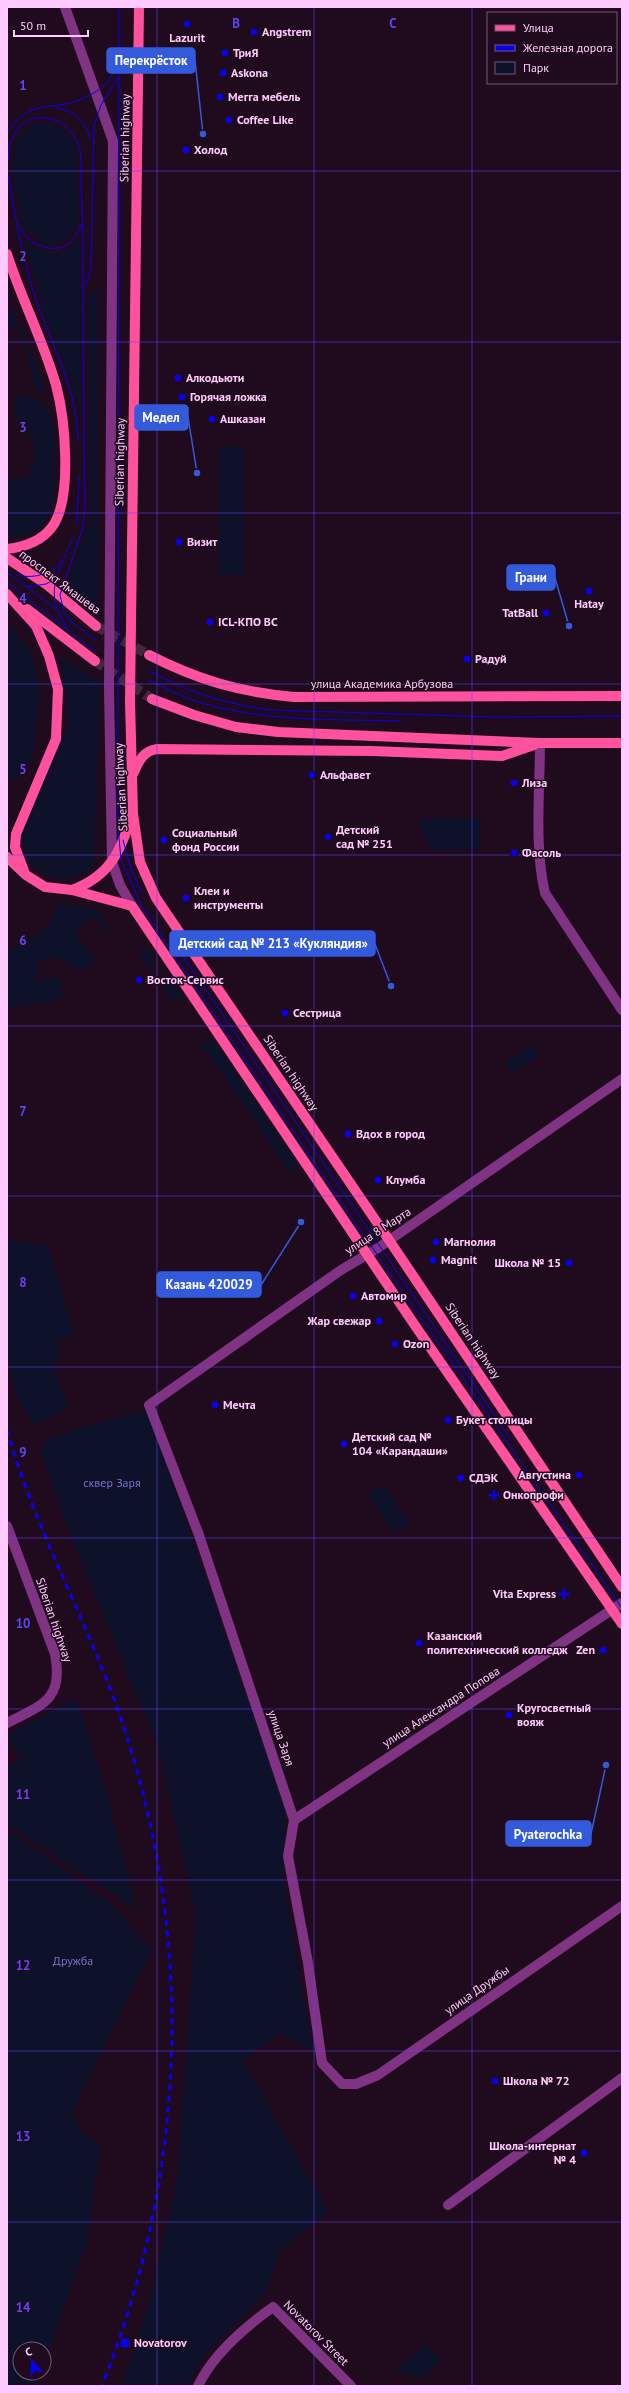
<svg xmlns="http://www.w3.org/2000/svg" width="629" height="2393" font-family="'PT Sans',sans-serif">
	<rect width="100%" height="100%" fill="#200b1e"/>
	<g fill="#0e112a">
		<polygon points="35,123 54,124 70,136 76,150 79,211 76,227 66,240 49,245 40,241 23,227 12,175 17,136"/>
		<path d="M80 235 81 402 76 401 74 388 45 314 23 237C41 254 66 264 80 235Z"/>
		<path d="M88 292H98V618L67 593C72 567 83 544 90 518Z"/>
		<polygon points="7,300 36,363 44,392 39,393 35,389 26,349 17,328 7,325"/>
		<path d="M21 396C29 397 38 398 44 404 60 419 58 501 47 520 39 534 22 537 7 536V472L9 471 11 479 30 478C29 466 36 457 34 445 30 429 0 409 21 396Z"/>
		<polygon points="218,447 243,447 244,575 219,575"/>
		<polygon points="7,623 17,633 32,655 40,694 32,758 18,780 7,780"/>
		<polygon points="60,656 100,683 94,864 86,873 61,880 41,872 28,863 20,836 68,725 66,690"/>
		<polygon points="420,818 481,818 480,849 431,850 420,827"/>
		<path d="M58 904 98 910 110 928V932L104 929 96 918 90 919 75 931 81 942 95 958 92 966 80 969 51 956 38 962 35 985 44 977 59 978 63 995 49 1003 7 1007V951C31 940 51 931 58 904Z"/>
		<path d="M144 949C152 951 154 958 151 965L155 971 152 973 139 953Z"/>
		<polygon points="159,974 172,982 182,995 174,1003 155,977"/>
		<polygon points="210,1040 215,1042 299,1167 290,1173 201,1044"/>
		<polygon points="531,1044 539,1056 512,1073 505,1062"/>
		<polygon points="7,1240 48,1247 74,1335 59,1340 55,1371 68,1407 34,1426 17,1395 7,1356"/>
		<polygon points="147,1410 285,1806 283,1880 313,2051 279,2033 243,2060 328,2212 279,2252 266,2292 205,2354 188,2386 122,2386 152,2291 177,2181 196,1917 159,1749 73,1542 40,1449 48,1439 79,1428"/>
		<polygon points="383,1485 409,1523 393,1533 368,1495"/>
		<polygon points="77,1698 108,1799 136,1909 7,1824 7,1766 21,1761 7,1735"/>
		<polygon points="7,1829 112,1905 151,1950 72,2113 83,2134 101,2144 86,2245 44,2366 44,2349 20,2349 20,2373 42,2373 36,2386 7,2386"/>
		<polygon points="427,2344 441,2360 421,2379 410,2373 394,2370"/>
	</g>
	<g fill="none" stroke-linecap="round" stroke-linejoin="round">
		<g stroke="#41283f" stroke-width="10" stroke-dasharray="10 5" stroke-linecap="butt">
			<polyline points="96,626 149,655"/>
			<polyline points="95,661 152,699"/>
		</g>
		<g stroke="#7f3382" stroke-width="10">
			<polyline points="65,7 113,141 109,689 112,862 120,885 132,906"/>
			<path d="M540 743C540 791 534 847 545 893L622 1010"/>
			<polyline points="622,1079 378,1248 341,1270 149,1405 199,1535 294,1820 288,1856 308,1963 322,2063 342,2084 356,2084 378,2075 622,1906"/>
			<path d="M7 1526 55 1654C64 1700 42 1705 7 1723"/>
			<polyline points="294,1820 622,1603"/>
			<polyline points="448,2205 622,2078"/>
			<path d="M198 2386C213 2354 245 2327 273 2307L351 2386"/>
		</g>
		<g stroke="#ff519e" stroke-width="10">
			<polyline points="139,7 130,701 133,814 140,862 156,898 389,1240 622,1587"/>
			<path d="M7 254C21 298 43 340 56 385 65 418 73 499 52 527 41 542 24 547 7 549"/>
			<polyline points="7,558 46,584 96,626"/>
			<polyline points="7,594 36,626 49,656 58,689 56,739 16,834 15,847 24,871"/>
			<polyline points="27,609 95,661"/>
			<path d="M149 655C198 680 239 692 294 697L622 696"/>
			<polyline points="152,699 194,715 236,727 278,732 540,743 622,743"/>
			<path d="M133 774C139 761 143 751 157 749L372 751 502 756 534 745"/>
			<polyline points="7,857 26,875 45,887 72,890 132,906 416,1327 622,1624"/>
			<path d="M72 890C110 876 120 852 132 816"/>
		</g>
		<g stroke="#0700f5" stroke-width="1">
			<polyline points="119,7 118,826 121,860 142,907 363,1234 622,1608"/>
			<path d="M55 108C73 110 86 121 90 139"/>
			<path d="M7 133C13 123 21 115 32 110 42 106 54 106 65 104 88 99 111 87 117 63"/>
			<path d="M7 168C9 159 8 144 13 136 29 105 71 117 79 147 82 156 81 168 81 177 82 206 83 234 83 262 83 345 84 427 85 510L82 530 60 595 64 612 72 623"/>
			<path d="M7 169C15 215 22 261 38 305 54 350 78 392 78 441"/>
			<path d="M19 226C26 244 53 255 69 244 75 239 79 229 82 223"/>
			<polyline points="86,285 91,267 94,126 101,105 119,76"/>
			<polyline points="77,523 79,477"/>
			<polyline points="7,572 56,609"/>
			<path d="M16 575C33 579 49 575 61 562"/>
			<polyline points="7,582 95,651"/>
			<polyline points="27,587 46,584 57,578"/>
			<polyline points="68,619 95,640"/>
			<path d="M68 629C42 593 58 574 73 538"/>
			<path d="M149 671C188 692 228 705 272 710L494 717 622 716"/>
			<path d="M149 680C166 688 183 698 202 703 267 722 333 719 400 721"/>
			<polyline points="123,840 131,869 141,891"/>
			<polyline points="179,950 510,1438"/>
		</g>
		<path stroke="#0700f5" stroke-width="3" stroke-dasharray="6 5" stroke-linecap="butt" d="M7 1430C37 1536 94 1632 127 1737 195 1952 185 2177 102 2386"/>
	</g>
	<path fill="none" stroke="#5e47f8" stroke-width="1" stroke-opacity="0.55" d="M157 7V2386M314 7V2386M472 7V2386M7 171H622M7 342H622M7 513H622M7 684H622M7 855H622M7 1026H622M7 1196H622M7 1367H622M7 1538H622M7 1709H622M7 1880H622M7 2051H622M7 2222H622"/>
	<g fill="#0700f5" stroke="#200b1e" stroke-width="1.5">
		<circle cx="187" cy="24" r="4"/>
		<circle cx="254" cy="32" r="4"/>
		<circle cx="225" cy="53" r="4"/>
		<circle cx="223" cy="73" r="4"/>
		<circle cx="220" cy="97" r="4"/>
		<circle cx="229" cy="120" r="4"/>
		<circle cx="186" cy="150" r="4"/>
		<circle cx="178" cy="378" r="4"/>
		<circle cx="182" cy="397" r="4"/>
		<circle cx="212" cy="419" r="4"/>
		<circle cx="179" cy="542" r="4"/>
		<circle cx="589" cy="591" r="4"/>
		<circle cx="546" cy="613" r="4"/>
		<circle cx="210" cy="622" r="4"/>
		<circle cx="467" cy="659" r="4"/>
		<circle cx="312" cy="775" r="4"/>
		<circle cx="514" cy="783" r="4"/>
		<circle cx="328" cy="837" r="4"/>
		<circle cx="164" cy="840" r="4"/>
		<circle cx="514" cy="853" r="4"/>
		<circle cx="186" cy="898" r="4"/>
		<circle cx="139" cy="980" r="4"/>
		<circle cx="285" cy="1013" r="4"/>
		<circle cx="348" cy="1134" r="4"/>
		<circle cx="378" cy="1180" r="4"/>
		<circle cx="436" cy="1242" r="4"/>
		<circle cx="433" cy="1260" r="4"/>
		<circle cx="569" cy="1263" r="4"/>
		<circle cx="353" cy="1296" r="4"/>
		<circle cx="379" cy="1321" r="4"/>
		<circle cx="395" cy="1344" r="4"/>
		<circle cx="215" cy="1405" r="4"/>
		<circle cx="448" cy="1420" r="4"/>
		<circle cx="344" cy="1444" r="4"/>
		<circle cx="579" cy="1475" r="4"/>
		<circle cx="461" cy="1478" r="4"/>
		<path d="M492 1489h4v4h4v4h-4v4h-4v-4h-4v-4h4z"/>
		<path d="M562 1588h4v4h4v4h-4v4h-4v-4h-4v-4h4z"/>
		<circle cx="419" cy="1643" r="4"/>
		<circle cx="603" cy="1650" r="4"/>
		<circle cx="509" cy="1715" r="4"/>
		<circle cx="495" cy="2081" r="4"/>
		<circle cx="584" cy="2153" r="4"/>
		<rect x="120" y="2338" width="10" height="10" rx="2"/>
	</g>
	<g text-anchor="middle" stroke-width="3" stroke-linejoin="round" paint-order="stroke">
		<g font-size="12" font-weight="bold" fill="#ffcafd" stroke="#200b1e" text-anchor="start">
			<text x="262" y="36">Angstrem</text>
			<text x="187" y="42" text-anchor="middle">Lazurit</text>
			<text x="233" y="57">ТриЯ</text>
			<text x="231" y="77">Askona</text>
			<text x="228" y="101">Мегга мебель</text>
			<text x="237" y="124">Coffee Like</text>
			<text x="194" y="154">Холод</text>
			<text x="186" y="382">Алкодьюти</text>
			<text x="190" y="401">Горячая ложка</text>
			<text x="220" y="423">Ашказан</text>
			<text x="187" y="546">Визит</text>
			<text x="589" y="608" text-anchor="middle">Hatay</text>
			<text x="538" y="617" text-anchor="end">TatBall</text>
			<text x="218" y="626">ICL-КПО ВС</text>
			<text x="475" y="663">Радуй</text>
			<text x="320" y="779">Альфавет</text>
			<text x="522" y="787">Лиза</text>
			<text x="336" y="834">Детский<tspan x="336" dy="14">сад № 251</tspan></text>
			<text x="172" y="837">Социальный<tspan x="172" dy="14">фонд России</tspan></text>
			<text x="522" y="857">Фасоль</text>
			<text x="194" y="895">Клеи и<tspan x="194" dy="14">инструменты</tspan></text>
			<text x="147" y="984">Восток-Сервис</text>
			<text x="293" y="1017">Сестрица</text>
			<text x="356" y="1138">Вдох в город</text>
			<text x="386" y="1184">Клумба</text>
			<text x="444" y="1246">Магнолия</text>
			<text x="441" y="1264">Magnit</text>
			<text x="561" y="1267" text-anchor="end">Школа № 15</text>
			<text x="361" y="1300">Автомир</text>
			<text x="371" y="1325" text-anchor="end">Жар свежар</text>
			<text x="403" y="1348">Ozon</text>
			<text x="223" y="1409">Мечта</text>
			<text x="456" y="1424">Букет столицы</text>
			<text x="352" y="1441">Детский сад №<tspan x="352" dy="14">104 «Карандаши»</tspan></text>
			<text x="571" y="1479" text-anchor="end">Августина</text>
			<text x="469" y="1482">СДЭК</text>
			<text x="503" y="1499">Онкопрофи</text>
			<text x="556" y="1598" text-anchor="end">Vita Express</text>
			<text x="427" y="1640">Казанский<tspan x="427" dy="14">политехнический колледж</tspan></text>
			<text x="595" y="1654" text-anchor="end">Zen</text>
			<text x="517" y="1712">Кругосветный<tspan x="517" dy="14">вояж</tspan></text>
			<text x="503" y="2085">Школа № 72</text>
			<text x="576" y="2150" text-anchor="end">Школа-интернат<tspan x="576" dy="14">№ 4</tspan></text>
			<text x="134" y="2347">Novatorov</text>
		</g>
		<g font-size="12" fill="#ffcafd" stroke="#200b1e">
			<text transform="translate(125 138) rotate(-89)" y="4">Siberian highway</text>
			<text transform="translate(120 462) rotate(-89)" y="4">Siberian highway</text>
			<text transform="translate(60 582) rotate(37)" y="4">проспект Ямашева</text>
			<text x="382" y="688">улица Академика Арбузова</text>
			<text transform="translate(121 787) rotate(-93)" y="4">Siberian highway</text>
			<text transform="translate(291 1073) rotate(56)" y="4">Siberian highway</text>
			<text transform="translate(378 1231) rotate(-33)" y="4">улица 8 Марта</text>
			<text transform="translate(473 1341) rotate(56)" y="4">Siberian highway</text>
			<text transform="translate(54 1620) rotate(71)" y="4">Siberian highway</text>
			<text transform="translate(441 1707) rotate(-33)" y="4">улица Александра Попова</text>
			<text transform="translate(281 1738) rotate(71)" y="4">улица Заря</text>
			<text transform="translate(477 1990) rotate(-35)" y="4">улица Дружбы</text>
			<text transform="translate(316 2333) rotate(45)" y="4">Novatorov Street</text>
		</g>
		<g font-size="12" fill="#4f7fe6" stroke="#200b1e">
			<text x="112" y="1487">сквер Заря</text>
			<text x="73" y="1965">Дружба</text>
		</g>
	</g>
	<g font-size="13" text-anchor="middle" font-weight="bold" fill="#5e47f8" stroke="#200b1e" stroke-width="3" stroke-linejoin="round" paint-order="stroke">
		<text x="236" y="28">B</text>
		<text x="393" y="28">C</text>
		<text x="23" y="90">1</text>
		<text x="23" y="261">2</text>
		<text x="23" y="432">3</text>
		<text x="23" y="603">4</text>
		<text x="23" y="774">5</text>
		<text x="23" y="945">6</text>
		<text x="23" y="1116">7</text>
		<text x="23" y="1287">8</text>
		<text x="23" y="1457">9</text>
		<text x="23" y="1628">10</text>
		<text x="23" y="1799">11</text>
		<text x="23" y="1970">12</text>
		<text x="23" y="2141">13</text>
		<text x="23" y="2312">14</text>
	</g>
	<path fill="none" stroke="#345adc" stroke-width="1.5" d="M203 134L195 60M197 473L188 417M569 626L555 578M391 986L375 944M301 1222L261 1285M606 1765L591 1834"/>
	<g fill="#345adc" stroke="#200b1e" stroke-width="1.5">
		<circle cx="203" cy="134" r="4"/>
		<circle cx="197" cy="473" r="4"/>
		<circle cx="569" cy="626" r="4"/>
		<circle cx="391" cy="986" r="4"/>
		<circle cx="301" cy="1222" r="4"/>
		<circle cx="606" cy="1765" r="4"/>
	</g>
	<g fill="#345adc" stroke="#345adc" stroke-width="1.5">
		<rect x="107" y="48" width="88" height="25" rx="4"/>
		<rect x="135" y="405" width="53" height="25" rx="4"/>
		<rect x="507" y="565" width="48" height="25" rx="4"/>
		<rect x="170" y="931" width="205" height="25" rx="4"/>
		<rect x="157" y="1272" width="104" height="25" rx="4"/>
		<rect x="506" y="1821" width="85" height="25" rx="4"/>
	</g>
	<g font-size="13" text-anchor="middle" font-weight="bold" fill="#fff">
		<text x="151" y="65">Перекрёсток</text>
		<text x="161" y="422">Медел</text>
		<text x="531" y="582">Грани</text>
		<text x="273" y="948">Детский сад № 213 «Кукляндия»</text>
		<text x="209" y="1289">Казань 420029</text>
		<text x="548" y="1839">Pyaterochka</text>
	</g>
	<rect width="629" height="2393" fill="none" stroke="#ffcafd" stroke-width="16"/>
	<rect x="487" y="12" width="130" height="72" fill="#200b1e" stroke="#795777"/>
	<rect x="495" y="25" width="20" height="6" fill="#ff519e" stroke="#795777"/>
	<text x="523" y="32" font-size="12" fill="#ffcafd">Улица</text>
	<rect x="495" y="45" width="20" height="6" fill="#0700f5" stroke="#795777"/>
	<text x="523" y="52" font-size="12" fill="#ffcafd">Железная дорога</text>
	<rect x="495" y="62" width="20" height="12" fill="#0e112a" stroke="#795777"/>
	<text x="523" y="72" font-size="12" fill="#ffcafd">Парк</text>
	<g transform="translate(32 2361) rotate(340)"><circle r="19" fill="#200b1e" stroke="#795777"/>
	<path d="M0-3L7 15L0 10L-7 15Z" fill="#0700f5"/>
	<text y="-6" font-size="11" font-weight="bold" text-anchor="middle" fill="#ffcafd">С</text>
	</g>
	<path d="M14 30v6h74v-6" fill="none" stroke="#ffcafd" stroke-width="2"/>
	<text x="20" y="30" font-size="12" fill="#ffcafd" stroke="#200b1e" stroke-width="3" paint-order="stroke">50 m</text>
</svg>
